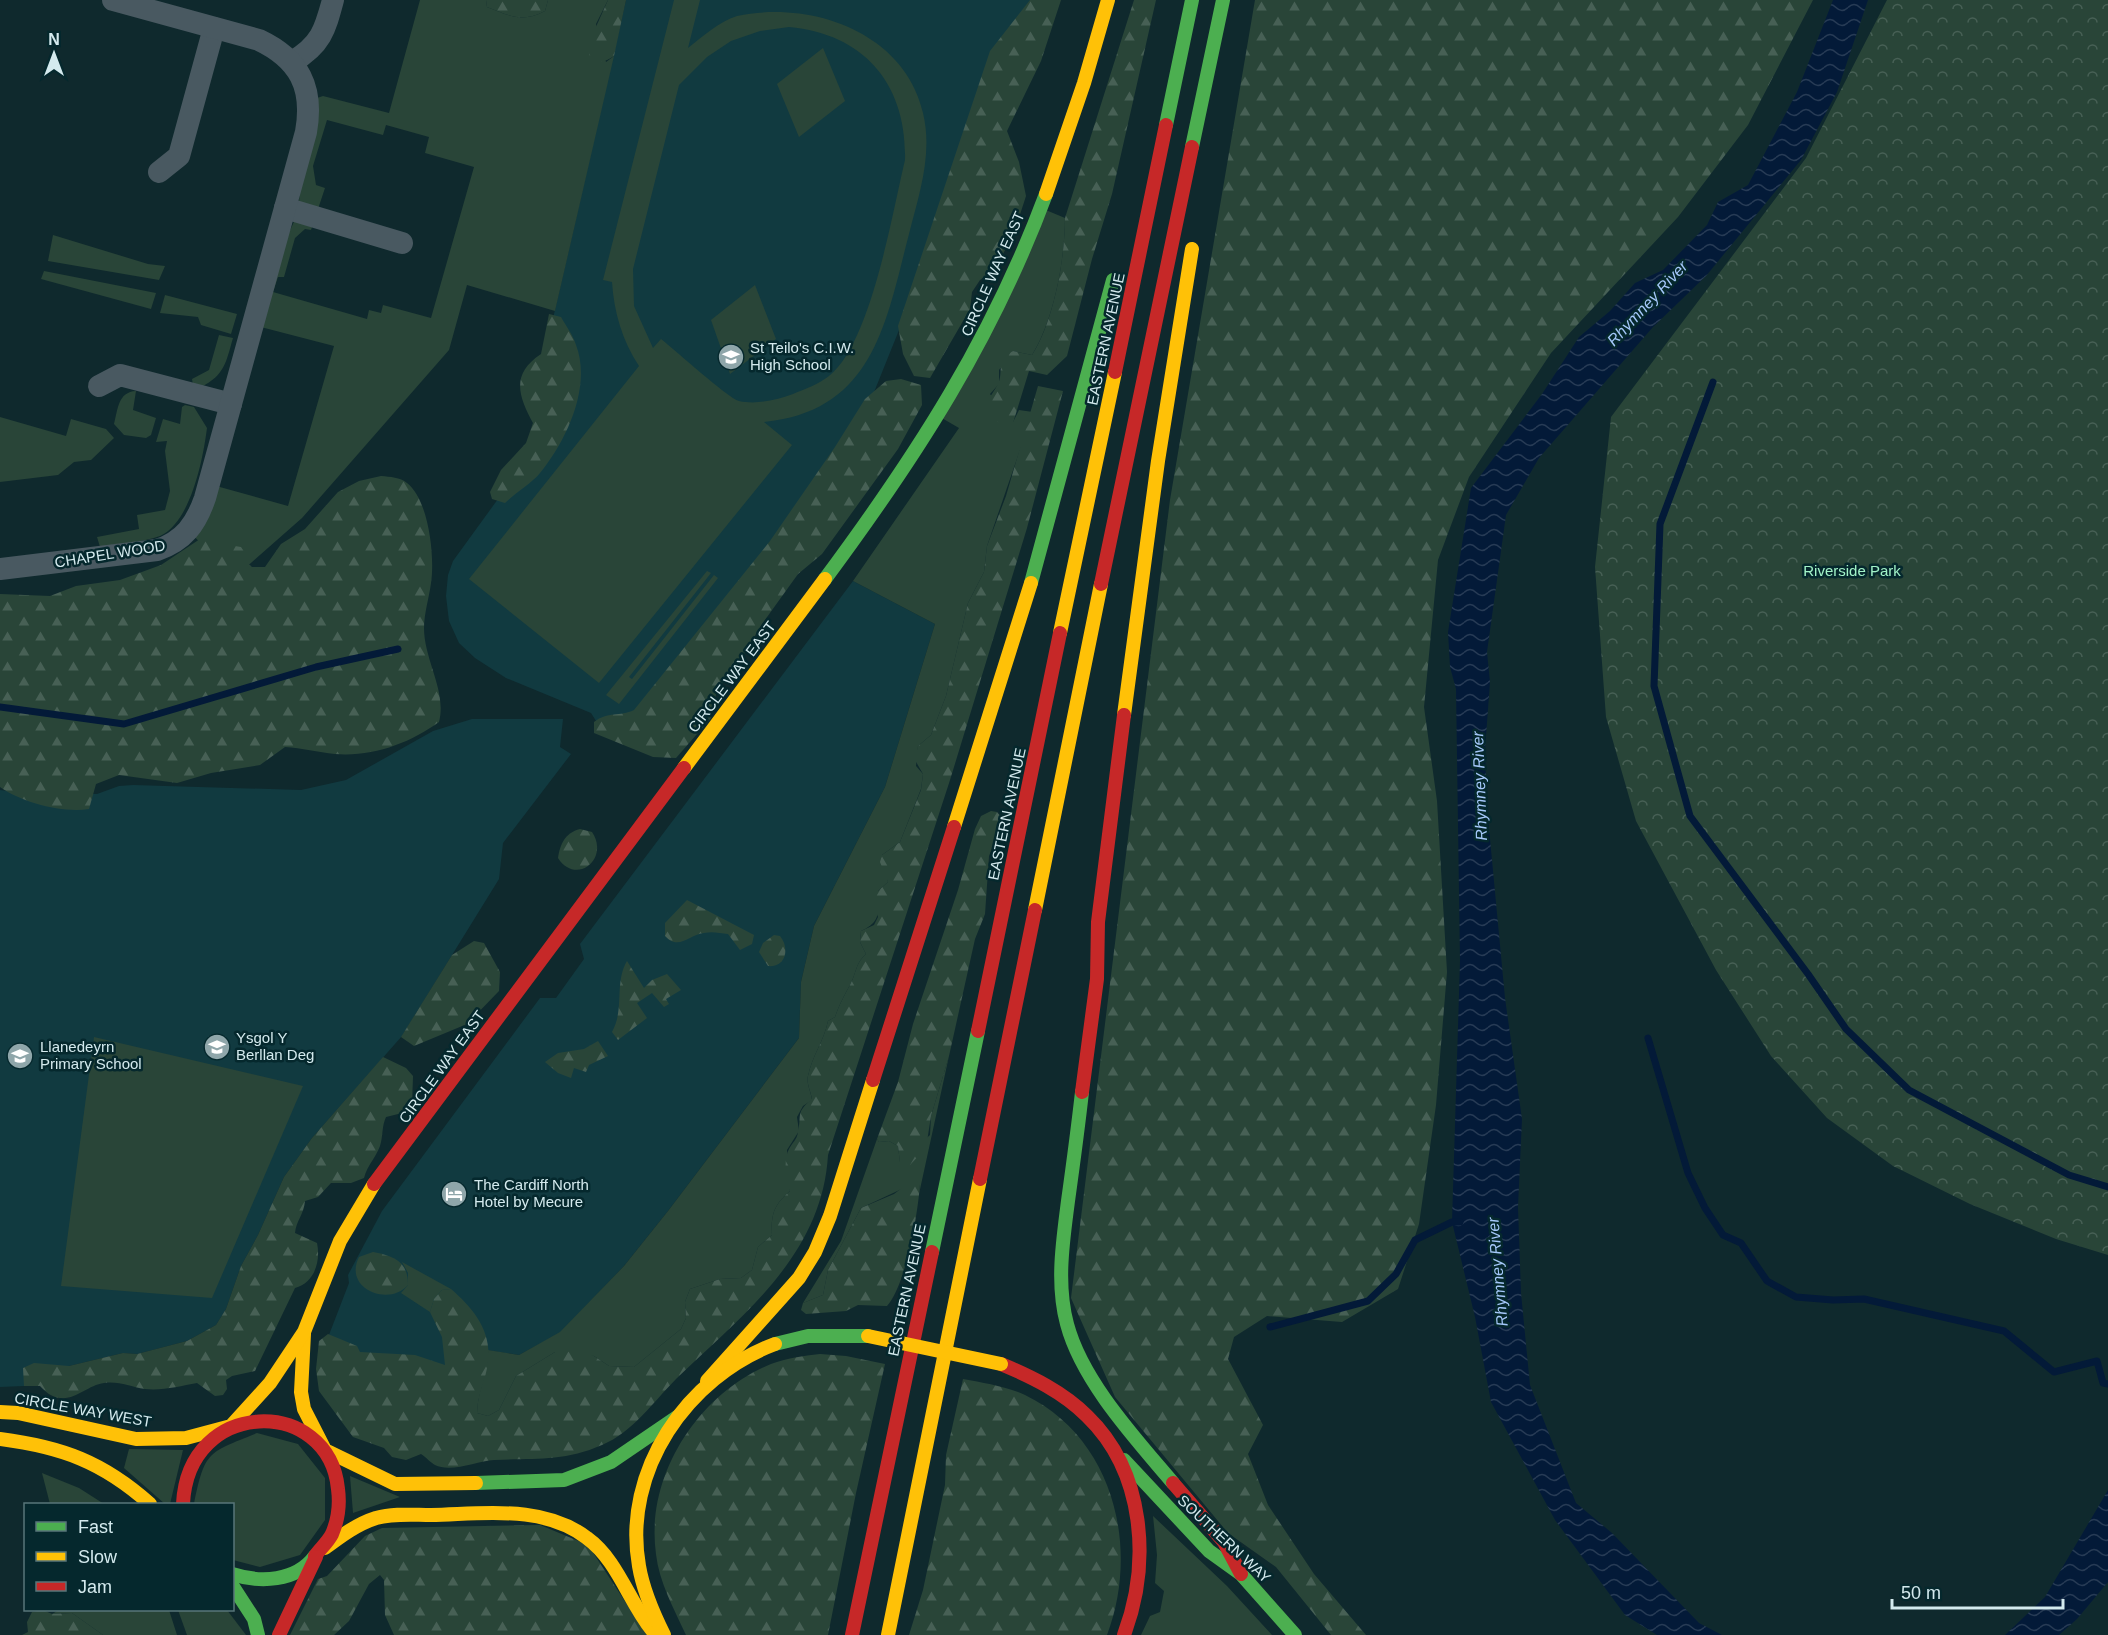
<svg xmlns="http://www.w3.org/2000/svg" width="2108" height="1635" font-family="Arial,sans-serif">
	<defs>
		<pattern id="forest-firs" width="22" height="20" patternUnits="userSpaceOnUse" patternTransform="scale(1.5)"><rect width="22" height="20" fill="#294538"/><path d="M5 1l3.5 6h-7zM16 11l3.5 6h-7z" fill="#476055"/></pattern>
		<pattern id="park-crowns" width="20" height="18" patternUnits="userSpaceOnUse" patternTransform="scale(1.5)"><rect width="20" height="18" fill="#294538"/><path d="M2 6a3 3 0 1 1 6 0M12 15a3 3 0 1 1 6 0" fill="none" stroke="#476055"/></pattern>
		<pattern id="water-waves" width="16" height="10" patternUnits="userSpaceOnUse" patternTransform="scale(1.5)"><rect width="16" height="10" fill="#031a38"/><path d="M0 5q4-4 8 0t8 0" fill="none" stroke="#273b55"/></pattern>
	</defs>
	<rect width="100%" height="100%" fill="#0f292d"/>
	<g fill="#113a40">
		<polygon points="626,0 1032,0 862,422 631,723 598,724 591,713 506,678 475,658 459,643 449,621 446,596 448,575 453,561 564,408 552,323"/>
		<polygon points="853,581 935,624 885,787 814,926 801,982 799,1038 668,1211 624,1266 560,1333 519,1355 486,1350 457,1373 354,1359 327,1340 349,1283 348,1275 382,1211 540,998 556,998 584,959 580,944"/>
		<polygon points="472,719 563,719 560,747 571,754 503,843 499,879 402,1036 312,1138 284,1177 258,1235 241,1266 226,1309 216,1325 187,1341 137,1354 123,1353 69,1366 25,1368 24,1386 0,1387 0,790 25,793 97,794 119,786 133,785 301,790 346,780 433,731"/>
	</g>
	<g fill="#294538" fill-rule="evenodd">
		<path d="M420 0H486L487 7C510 16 522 23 545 11L548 0H608L596 24 606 62 614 56 555 311 467 285 449 350 302 518 234 578 189 531 209 484 288 506 334 346 253 325 263 289 298 213 308 101 323 96 389 113ZM327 120 383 135 386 125 429 137 425 153 474 167 431 318 383 305 381 313 369 310 367 319 273 292 278 277H284L295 238 305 229 311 230 325 188 316 185 313 166Z"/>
		<path d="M674 0H700L688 48C703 36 719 22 737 16 812 0 905 33 923 113 933 154 919 195 909 234 886 322 874 411 764 422L792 445 599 683 469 579 639 366C622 340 614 312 612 282L603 280ZM789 27C865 34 907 85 905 160 892 214 871 343 829 376 819 384 805 389 793 394 777 400 756 405 739 401 728 398 674 349 661 339L653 348 634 306 633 269 679 85 707 57 731 41 760 31Z"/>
		<polygon points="823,48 845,101 799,137 777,84"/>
		<path d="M1041 208 1065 218C1065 259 1054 320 1032 355L1013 351 999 370V384L990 394 1013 422 1019 410 1033 412 987 546 984 572 968 603 946 696 931 735 918 746 916 766 923 774 921 789 900 842 882 855 888 882 878 891C878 912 882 921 861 931L860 942 866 954C855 964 857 972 850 985 844 996 839 1005 835 1017L828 1021C824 1041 812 1056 808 1076 806 1083 811 1092 812 1100L803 1106 797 1117 799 1131 787 1150 790 1191C774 1205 771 1214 772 1235L758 1247 752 1270 741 1278 720 1279 690 1289 685 1302 686 1318 681 1329 634 1367 609 1366 594 1356 555 1352 516 1376 499 1410 488 1416 477 1413C477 1391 489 1372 488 1350L519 1355 560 1332 624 1266 668 1211 799 1038 801 982 814 926 885 787 935 624 853 581 959 428 940 417Z"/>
		<polygon points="53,235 148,264 165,266 159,280 48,261"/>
		<polygon points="44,271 156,293 151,309 41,279"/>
		<polygon points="755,285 776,339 730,374 711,320"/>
		<polygon points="165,295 237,314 231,334 201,325 198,317 160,313"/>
		<path d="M219 335 233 338C226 362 225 375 201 387L193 385 192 379 209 370Z"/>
		<path d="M136 391 133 410 156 418 151 435 146 438 124 435 114 424C118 409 118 392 136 391Z"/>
		<path d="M185 405 194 407 207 428C203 459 191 522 160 536 142 543 118 543 100 547L97 537 139 529 137 515 165 510 170 491 165 451 167 441 156 442 163 419 180 424 182 407Z"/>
		<polygon points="0,417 66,436 71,419 106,429 114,438 91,460 74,462 58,475 0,482"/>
		<polygon points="707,571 711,573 629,677 632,679 714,575 718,578 619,704 606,695"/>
		<polygon points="94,1037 303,1086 212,1298 61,1286"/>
		<polygon points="949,1056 919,1194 920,1184 906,1187 861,1208 828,1270 823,1295 803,1303 841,1241 877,1139 879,1142 889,1141 898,1146 900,1162 930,1135 931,1116"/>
		<polygon points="402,1262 451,1289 442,1290 434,1299 430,1312 401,1293 408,1285 408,1273"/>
		<path d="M257 1433 298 1444 325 1478V1520L300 1555 260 1567 233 1560 232 1504H194C205 1450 208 1453 257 1433Z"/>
		<polygon points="129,1449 183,1450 170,1504 165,1504 124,1468"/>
		<polygon points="42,1473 79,1488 104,1504 50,1504"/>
		<polygon points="350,1476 400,1497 353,1513"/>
		<polygon points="1153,1516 1227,1586 1272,1635 1141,1635 1150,1616 1160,1612 1164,1591 1155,1583 1157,1555"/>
		<polygon points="59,1610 169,1610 177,1635 103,1635 72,1613 52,1614"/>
		<polygon points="178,1610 227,1610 246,1635 187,1635"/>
	</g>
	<g fill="url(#forest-firs)">
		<path d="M486 0H548L545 11C522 23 510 16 487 7Z"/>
		<path d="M608 0H626L614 56C605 62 599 64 590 57L588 48 591 38Z"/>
		<polygon points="1030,0 1061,0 1041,61 1007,131 1019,162 1026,196 1013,236 995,268 980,280 972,292 970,309 930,378 914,376 903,354 898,326 990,51"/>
		<path d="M1134 0H1156L1112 194 1092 259 1067 356 1047 375 1029 371 1013 423 1003 424 988 418 984 407C988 399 993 393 997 386 1005 372 994 362 1013 351L1032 355C1054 321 1065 258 1065 218Z"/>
		<polygon points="1255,0 1813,0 1748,125 1678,217 1551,353 1469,477 1438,560 1424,707 1437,801 1447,972 1436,1105 1419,1224 1398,1289 1342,1322 1267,1316 1234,1337 1228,1359 1263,1425 1248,1454 1268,1505 1314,1574 1366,1635 1331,1635 1276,1567 1228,1533 1115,1397 1071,1298 1170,500"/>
		<path d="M549 314 561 317C566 326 573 335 576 345 592 387 566 441 540 473 531 484 516 492 505 503L492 499 490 492 501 470 526 443 533 423C518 395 511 374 541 354Z"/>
		<path d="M901 379 921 385 922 405 898 449 822 554 798 574 762 624 736 667 717 690 711 718 676 758 653 757 594 733V722C608 711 620 717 634 710L770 541 835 447 865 399 886 381Z"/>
		<path d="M1038 386 1063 391 1027 528 950 780 828 1155C822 1256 742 1315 676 1379 653 1402 633 1432 602 1445 563 1462 534 1458 494 1460 477 1461 451 1473 435 1465 431 1463 426 1457 421 1454L406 1460 392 1457 384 1448 353 1437 319 1391 316 1369 319 1341 328 1334 357 1346 360 1352 415 1355 445 1365 442 1337 430 1312 434 1299 442 1290 451 1289C473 1308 492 1331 488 1362 486 1380 477 1395 477 1413L488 1416 499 1410 516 1376 555 1352 580 1351 594 1356 609 1366 634 1367 681 1329 686 1318 685 1302 690 1289 720 1279 741 1278 752 1270 758 1247 772 1235C771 1214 774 1205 790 1191 786 1180 783 1160 789 1149 792 1143 797 1140 798 1132 802 1115 795 1113 812 1099 811 1092 806 1083 808 1076 812 1056 824 1041 828 1021L835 1017C839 1005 844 996 850 985 857 972 855 964 866 954L860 942 861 931 874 925 878 917 873 903 878 891 888 882 880 862 882 855 900 842 921 790 923 774 915 760 918 746 931 735 946 696 968 603 984 572 987 546 1006 496Z"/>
		<path d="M381 476C390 477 400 477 407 483 429 500 435 557 431 583 429 598 424 613 424 628 424 660 447 691 439 722 410 743 373 757 335 754 318 752 302 748 285 747L260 765 211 773 177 783 119 775 96 784 89 809C62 813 23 803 0 787V594L50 596 76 586 120 580 161 565 203 537 210 542 241 547 245 553 244 560 252 567H265L281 544 305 529 338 492 359 481Z"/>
		<polygon points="991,811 997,812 1002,818 1002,824 989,856 985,914 975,939 949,1056 931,1116 926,1148 909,1166 900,1163 898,1146 889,1141 879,1142 877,1139 898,1082 913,1024 958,890 975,829 981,816"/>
		<path d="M580 829 592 832C610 859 576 886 558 858 560 844 565 833 580 829Z"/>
		<path d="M687 900 754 935 752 944 740 950 728 934C720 933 712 931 704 933 688 935 679 951 665 936V923Z"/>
		<path d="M774 935 780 936C790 948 786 968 768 966L759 952 763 943Z"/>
		<polygon points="474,941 484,943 500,972 499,991 467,1024 414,1046 401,1037 452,955"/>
		<path d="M627 961 644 988 652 980 667 974 681 990 666 999 669 1004 664 1007 652 993 637 1003 647 1018 618 1040 612 1032C625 1009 614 983 627 961Z"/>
		<polygon points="598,1041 608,1056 589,1065 586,1072 574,1068 571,1078 558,1073 545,1062 558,1053 584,1049"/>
		<path d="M383 1057 406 1068 413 1076 412 1104 406 1112 386 1117C382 1126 383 1132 381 1142 379 1154 367 1165 364 1178L351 1183H331L318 1197 305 1201C304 1214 296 1221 295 1233L317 1243C321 1262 314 1283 295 1288L255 1371 232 1376 226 1380 227 1389 223 1395 215 1396 197 1383C180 1386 162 1391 145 1389 130 1387 120 1381 104 1383 88 1385 76 1400 60 1398 51 1397 46 1392 40 1386H24L23 1368 34 1363 69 1366 123 1353 137 1354 187 1341 216 1325 226 1309 241 1266 258 1235 284 1177 312 1138Z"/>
		<path d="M911 1181 920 1184C918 1213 906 1285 887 1306L858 1305 846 1311 806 1314 801 1310 803 1303 823 1295 828 1270 861 1208 894 1194Z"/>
		<path d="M373 1252C395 1256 408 1262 408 1285 389 1307 343 1289 359 1257Z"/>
		<path d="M820 1354 846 1356 885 1364 856 1493 828 1635H686C674 1609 659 1582 656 1554 645 1475 699 1393 771 1364 787 1358 803 1356 820 1354Z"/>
		<path d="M963 1379C984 1383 1005 1386 1025 1395 1114 1438 1140 1548 1107 1635H909L923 1590 945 1485 946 1455Z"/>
		<polygon points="540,1525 588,1545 647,1635 394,1635 385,1615 384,1580 380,1575 369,1584 349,1621 334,1635 290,1635 318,1579 327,1576 365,1536 382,1528"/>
		<polygon points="43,1610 52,1614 72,1613 103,1635 22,1635 28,1632 27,1622 32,1612"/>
	</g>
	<polygon fill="url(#park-crowns)" points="1887,0 2108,0 2108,1255 2056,1239 1970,1204 1893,1166 1827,1118 1771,1056 1716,970 1636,821 1606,717 1595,567 1611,417 1806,158"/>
	<g fill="url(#water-waves)">
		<polygon points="1833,0 1868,0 1837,92 1801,160 1706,276 1653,327 1539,458 1506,515 1487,652 1490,682 1485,750 1487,807 1505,998 1522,1119 1518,1207 1521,1293 1530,1385 1576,1503 1612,1533 1699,1623 1722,1635 1657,1635 1625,1615 1555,1520 1491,1402 1475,1317 1452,1222 1460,961 1456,689 1450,667 1448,632 1471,488 1542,394 1579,337 1610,311 1635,283 1663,270 1707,225 1718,202 1748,185 1797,92"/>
		<polygon points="2108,1490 2108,1582 2077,1619 2059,1635 2005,1635 2045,1597"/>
	</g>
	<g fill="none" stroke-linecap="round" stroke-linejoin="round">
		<g stroke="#031a38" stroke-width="7">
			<polyline points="1713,382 1660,524 1654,686 1690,816 1808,974 1846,1029 1909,1090 2069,1175 2108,1187"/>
			<polyline points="0,707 124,724 316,667 398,649"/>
			<polyline points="1648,1038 1688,1173 1705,1208 1723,1235 1741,1243 1767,1281 1796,1297 1833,1300 1864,1299 2004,1331 2054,1372 2097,1361 2103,1383 2108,1384"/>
			<polyline points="1270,1327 1368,1301 1396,1274 1415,1240 1452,1222 1460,1222"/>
		</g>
		<g stroke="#495961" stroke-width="22">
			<path d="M292 62C321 45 325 30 333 0"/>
			<polyline points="159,172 179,156 214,28"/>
			<polyline points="285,208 402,243"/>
			<polyline points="99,386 120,375 231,404"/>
			<path d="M0 569 157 550C184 541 196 524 205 498L306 132C314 87 299 59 259 40L113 0"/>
		</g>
		<g stroke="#4caf50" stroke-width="14">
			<polyline points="1166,125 1192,0"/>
			<polyline points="1192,147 1223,0"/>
			<path d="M825 579C917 455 992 339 1046 194"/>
			<polyline points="1031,583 1113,280"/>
			<path d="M1082 1092C1078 1128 1073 1165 1068 1201 1063 1241 1056 1283 1067 1324 1082 1381 1135 1438 1173 1483"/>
			<polyline points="932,1252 978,1031"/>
			<polyline points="775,1344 808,1336 868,1336"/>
			<polyline points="1124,1460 1209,1551 1241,1574 1295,1635"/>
			<polyline points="476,1483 564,1480 611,1462 677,1417"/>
			<path d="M232 1574C260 1583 296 1582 315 1556"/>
			<polyline points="232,1585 254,1619 258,1635"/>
		</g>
		<g stroke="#ffc107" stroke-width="14">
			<polyline points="1046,194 1084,83 1108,0"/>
			<polyline points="1060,633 1115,372"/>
			<polyline points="1124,715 1158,461 1192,249"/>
			<polyline points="684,768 825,579"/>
			<polyline points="954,827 1031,583"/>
			<polyline points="1035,910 1101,584"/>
			<polyline points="304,1334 301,1392 304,1409 325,1450 395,1484 476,1483"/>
			<polyline points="707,1381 799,1278 815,1252 830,1216 873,1080"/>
			<polyline points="0,1412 18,1413 136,1439 186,1438 231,1426 270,1383 304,1332 340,1241 374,1184"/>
			<path d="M0 1439C62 1447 103 1462 150 1504"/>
			<path d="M325 1548C341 1536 357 1524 376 1518 394 1513 413 1515 431 1515 483 1514 543 1504 587 1538 619 1561 630 1606 656 1635"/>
			<path d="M664 1635C653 1613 643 1590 639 1566 622 1471 687 1377 775 1344"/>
			<polyline points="888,1635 980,1179"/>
		</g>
		<g stroke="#c62828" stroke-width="14">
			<polyline points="1115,372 1166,125"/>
			<polyline points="1101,584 1192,147"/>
			<polyline points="978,1031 1060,633"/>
			<polyline points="873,1080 954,827"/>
			<polyline points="1082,1092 1097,979 1098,922 1124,715"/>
			<polyline points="980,1179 1035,910"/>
			<polyline points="374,1184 684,768"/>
			<path d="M1001 1364C1032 1377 1063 1392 1087 1416 1145 1472 1151 1563 1124 1635"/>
			<polyline points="1173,1483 1224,1542 1241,1574"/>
			<path d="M183 1504C188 1397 329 1396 338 1489 340 1504 338 1520 332 1534 328 1542 320 1549 315 1556"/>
			<polyline points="279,1635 316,1557"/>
			<polyline points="852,1635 932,1252"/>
		</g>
		<polyline stroke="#ffc107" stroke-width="14" points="868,1336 1001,1364"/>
	</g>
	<defs>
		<g id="school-disc" transform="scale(1.35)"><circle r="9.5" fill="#8fa6aa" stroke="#05282d"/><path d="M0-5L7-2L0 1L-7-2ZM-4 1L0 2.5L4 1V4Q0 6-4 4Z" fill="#fff"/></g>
		<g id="hotel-disc" transform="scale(1.35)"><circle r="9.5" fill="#8fa6aa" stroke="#05282d"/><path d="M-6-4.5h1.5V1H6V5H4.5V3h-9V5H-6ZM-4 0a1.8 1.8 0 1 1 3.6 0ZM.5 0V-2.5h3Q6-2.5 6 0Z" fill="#fff"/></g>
	</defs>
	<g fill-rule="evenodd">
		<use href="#school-disc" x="731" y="357"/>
		<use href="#school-disc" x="217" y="1047"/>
		<use href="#school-disc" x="20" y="1056"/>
		<use href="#hotel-disc" x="454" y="1194"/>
	</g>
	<g text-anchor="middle" stroke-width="5" stroke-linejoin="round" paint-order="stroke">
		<g font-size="15" fill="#d4eaee" stroke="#05282d">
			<text transform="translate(993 274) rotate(-66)" y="5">CIRCLE WAY EAST</text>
			<text transform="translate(1106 339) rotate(-78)" y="5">EASTERN AVENUE</text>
			<text transform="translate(110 554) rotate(-9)" y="5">CHAPEL WOOD</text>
			<text transform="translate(732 677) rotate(-53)" y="5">CIRCLE WAY EAST</text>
			<text transform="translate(1007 814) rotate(-78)" y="5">EASTERN AVENUE</text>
			<text transform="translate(442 1067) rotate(-54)" y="5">CIRCLE WAY EAST</text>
			<text transform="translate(907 1290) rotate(-78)" y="5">EASTERN AVENUE</text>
			<text transform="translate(83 1410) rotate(10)" y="5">CIRCLE WAY WEST</text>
			<text transform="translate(1224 1539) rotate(43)" y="5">SOUTHERN WAY</text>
		</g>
		<g font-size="15" fill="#d4eaee" stroke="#05282d" text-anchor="start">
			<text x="750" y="353">St Teilo's C.I.W.<tspan x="750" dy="17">High School</tspan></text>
			<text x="236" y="1043">Ysgol Y<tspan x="236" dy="17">Berllan Deg</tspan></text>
			<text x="40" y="1052">Llanedeyrn<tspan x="40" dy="17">Primary School</tspan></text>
			<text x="474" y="1190">The Cardiff North<tspan x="474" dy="17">Hotel by Mecure</tspan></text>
		</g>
		<g font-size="15" fill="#a2f3c8" stroke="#05282d">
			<text x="1852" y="576">Riverside Park</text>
		</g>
		<g font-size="16" font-style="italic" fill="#a5c8fa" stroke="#05282d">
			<text transform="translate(1647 303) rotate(-47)" y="6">Rhymney River</text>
			<text transform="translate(1479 786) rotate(-92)" y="6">Rhymney River</text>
			<text transform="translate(1497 1272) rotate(-95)" y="6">Rhymney River</text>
		</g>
	</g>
	<rect x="24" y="1503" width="210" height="108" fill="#05282d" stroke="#58767a" stroke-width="1.5"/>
	<rect x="36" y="1522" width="30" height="9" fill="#4caf50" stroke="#58767a" stroke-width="1.5"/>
	<text x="78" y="1533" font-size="18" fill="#d4eaee">Fast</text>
	<rect x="36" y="1552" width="30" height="9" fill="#ffc107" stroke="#58767a" stroke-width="1.5"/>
	<text x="78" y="1563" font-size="18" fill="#d4eaee">Slow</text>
	<rect x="36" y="1582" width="30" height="9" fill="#c62828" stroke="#58767a" stroke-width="1.5"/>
	<text x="78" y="1593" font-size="18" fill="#d4eaee">Jam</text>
	<g transform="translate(54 54)" stroke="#05282d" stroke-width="4.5" paint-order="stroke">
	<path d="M0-4.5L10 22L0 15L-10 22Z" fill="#d4eaee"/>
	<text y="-9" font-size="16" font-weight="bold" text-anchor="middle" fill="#d4eaee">N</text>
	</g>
	<path d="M1892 1599v9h171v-9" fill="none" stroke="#d4eaee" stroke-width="3"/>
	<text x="1901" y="1599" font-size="18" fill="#d4eaee" stroke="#05282d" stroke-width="4.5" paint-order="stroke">50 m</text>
</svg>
